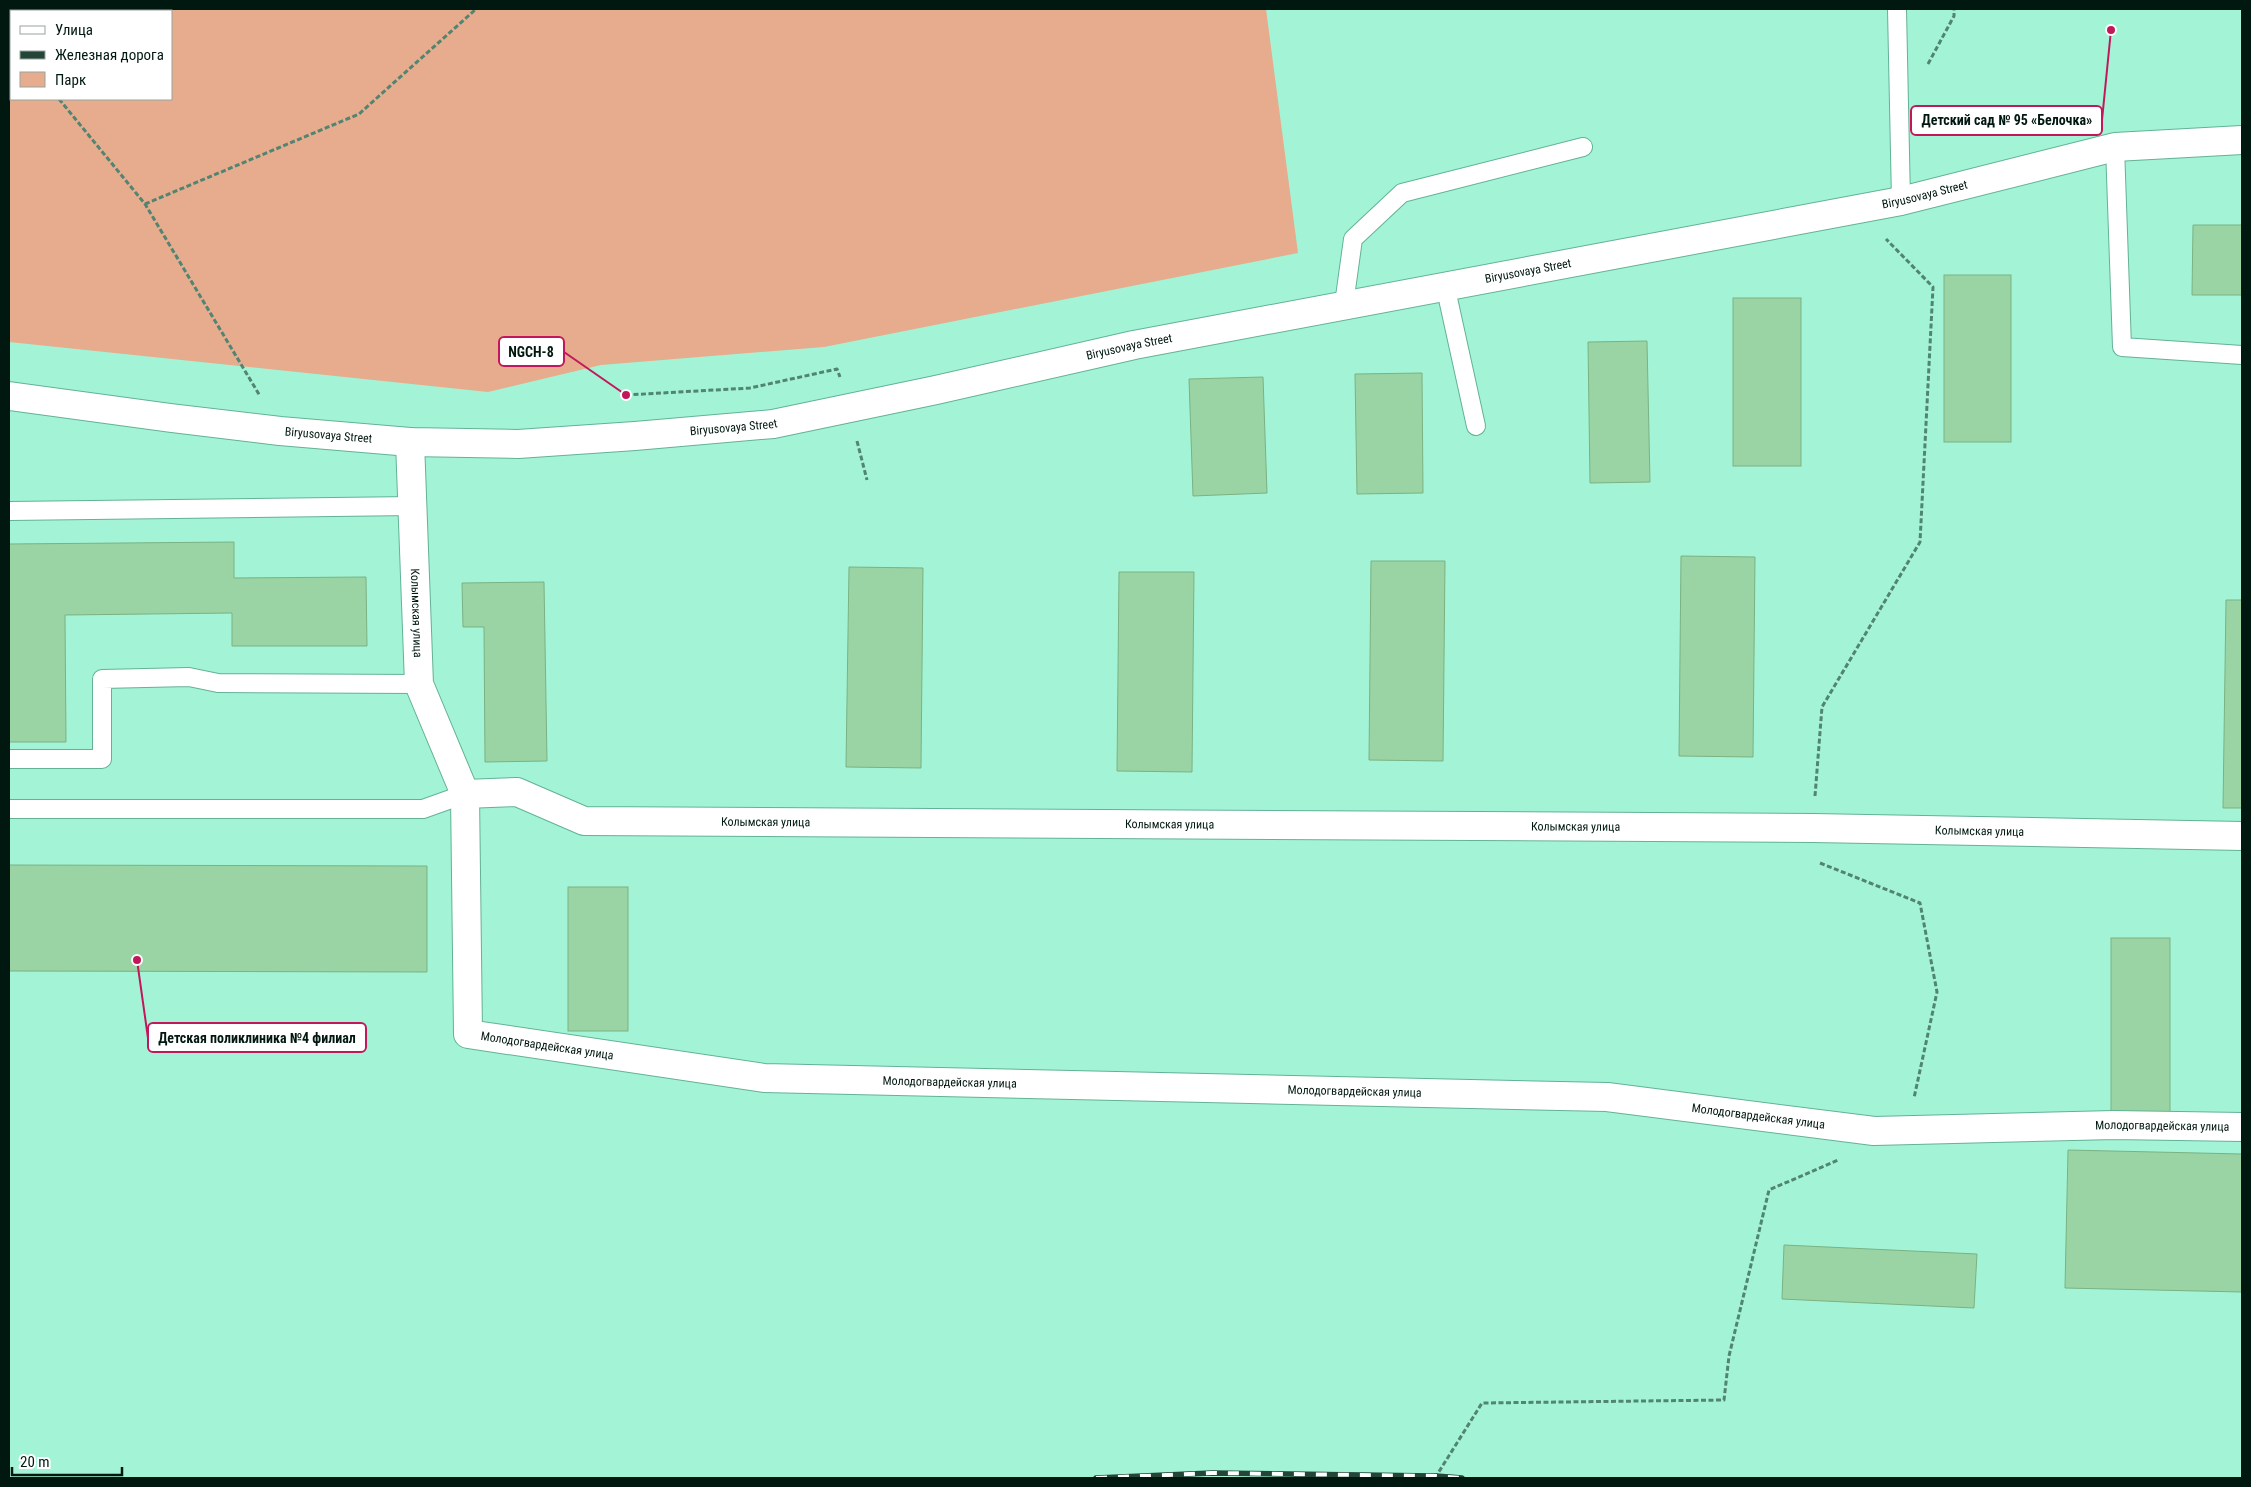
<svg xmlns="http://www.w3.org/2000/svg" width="2251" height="1487" font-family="'Roboto Condensed',sans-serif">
	<rect width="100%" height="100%" fill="#a3f4d6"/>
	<path fill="#e6ac8d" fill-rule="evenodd" d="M9 9H1266L1298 253 824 347 601 365 488 392 9 342ZM11 11H171V99H11Z"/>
	<g fill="#9ad4a4" stroke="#7ab283">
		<polygon points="2193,225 2242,225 2242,295 2192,295"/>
		<rect x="1944" y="275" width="67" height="167"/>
		<rect x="1733" y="298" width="68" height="168"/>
		<polygon points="1647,341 1650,482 1590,483 1588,342"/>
		<polygon points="1422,373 1423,493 1357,494 1355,374"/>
		<polygon points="1263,377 1267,493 1193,496 1189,379"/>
		<polygon points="234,542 234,578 366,577 367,646 232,646 232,613 65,615 66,742 9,742 9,544"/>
		<polygon points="1681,556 1755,557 1753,757 1679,756"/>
		<polygon points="1371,561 1445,561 1443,761 1369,760"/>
		<polygon points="849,567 923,568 921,768 846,767"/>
		<polygon points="1119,572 1194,572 1192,772 1117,771"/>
		<polygon points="544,582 547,761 485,762 484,627 463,627 462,583"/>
		<polygon points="2226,600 2242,600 2242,808 2223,808"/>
		<polygon points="9,865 427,866 427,972 9,971"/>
		<rect x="568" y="887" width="60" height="144"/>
		<rect x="2111" y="938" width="59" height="183"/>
		<polygon points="2068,1150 2242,1154 2242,1292 2065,1288"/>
		<polygon points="1784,1245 1977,1254 1974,1308 1782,1299"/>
	</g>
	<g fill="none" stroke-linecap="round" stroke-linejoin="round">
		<g stroke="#63b296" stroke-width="20">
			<g id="lane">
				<polyline points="1897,9 1901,201"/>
				<polyline points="2115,147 2122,347 2242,355"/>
				<polyline points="1445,285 1476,426"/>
				<polyline points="1344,304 1353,239 1402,193 1583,147"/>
				<polyline points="9,511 413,506"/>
				<polyline points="9,759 102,759 102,679 189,677 218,683 419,684"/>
				<polyline points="9,809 423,809 465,794"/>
			</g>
		</g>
		<g stroke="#63b296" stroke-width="30">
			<g id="street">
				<path id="s1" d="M410 442 419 684 465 794 517 792 584 821 1813 828 2242 836"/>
				<path id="s2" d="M465 794 468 1034 764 1078 1607 1097 1874 1131 2114 1125 2242 1127"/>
			</g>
		</g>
		<g stroke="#63b296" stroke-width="30">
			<g id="secondary">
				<path id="s3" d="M9 396 171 418 280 431 410 442 518 444 635 436 773 424 936 390 1134 345 1901 201 2115 147 2242 140"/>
			</g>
		</g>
		<g stroke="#518471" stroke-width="3" stroke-dasharray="5 2.5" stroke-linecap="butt">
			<polyline points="9,38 11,41"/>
			<polyline points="1928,64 1954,16 1954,9"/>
			<polyline points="59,99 145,204 260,396"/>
			<polyline points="145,204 359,114 476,9"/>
			<polyline points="626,395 750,388 837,369 840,377"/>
			<polyline points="857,441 867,480"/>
			<polyline points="1815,796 1822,707 1920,542 1933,287 1886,239"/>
			<polyline points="1820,863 1920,903 1937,992 1914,1098"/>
			<polyline points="1435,1478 1482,1403 1724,1400 1729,1356 1769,1190 1838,1160"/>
		</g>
		<use href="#lane" stroke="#fff" stroke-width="18"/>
		<use href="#street" stroke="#fff" stroke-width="28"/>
		<use href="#secondary" stroke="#fff" stroke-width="28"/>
		<g stroke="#234639" stroke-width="5.5">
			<polyline id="rail" points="1096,1478 1212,1473 1436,1476 1462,1478"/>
		</g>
		<use href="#rail" stroke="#fff" stroke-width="4" stroke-dasharray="11" stroke-linecap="butt"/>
	</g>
	<g text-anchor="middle" stroke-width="4" stroke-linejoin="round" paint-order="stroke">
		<g font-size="12" fill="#011810" stroke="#fff">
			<text dy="4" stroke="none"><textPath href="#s3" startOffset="1942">Biryusovaya Street</textPath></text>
			<text dy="4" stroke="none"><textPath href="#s3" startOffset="1538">Biryusovaya Street</textPath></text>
			<text dy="4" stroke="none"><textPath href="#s3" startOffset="1132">Biryusovaya Street</textPath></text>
			<text dy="4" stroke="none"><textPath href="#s3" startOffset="728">Biryusovaya Street</textPath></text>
			<text dy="4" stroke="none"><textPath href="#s3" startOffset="322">Biryusovaya Street</textPath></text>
			<text dy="4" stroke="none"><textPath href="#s1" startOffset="171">Колымская улица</textPath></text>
			<text dy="4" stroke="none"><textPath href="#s1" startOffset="668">Колымская улица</textPath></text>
			<text dy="4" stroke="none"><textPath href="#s1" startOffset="1072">Колымская улица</textPath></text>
			<text dy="4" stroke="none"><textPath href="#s1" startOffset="1478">Колымская улица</textPath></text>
			<text dy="4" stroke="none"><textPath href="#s1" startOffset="1882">Колымская улица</textPath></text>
			<text dy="4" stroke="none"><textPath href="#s2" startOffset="320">Молодогвардейская улица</textPath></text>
			<text dy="4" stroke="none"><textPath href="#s2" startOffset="725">Молодогвардейская улица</textPath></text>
			<text dy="4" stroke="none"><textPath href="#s2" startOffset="1130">Молодогвардейская улица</textPath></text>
			<text dy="4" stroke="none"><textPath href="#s2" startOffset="1535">Молодогвардейская улица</textPath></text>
			<text dy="4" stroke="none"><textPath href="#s2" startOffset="1940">Молодогвардейская улица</textPath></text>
		</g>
	</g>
	<path fill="none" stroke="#c2185b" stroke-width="2" d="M2111 30L2102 120M626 395L564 352M137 960L148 1038"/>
	<g fill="#c2185b" stroke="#fff" stroke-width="2">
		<circle cx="2111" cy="30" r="5"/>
		<circle cx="626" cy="395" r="5"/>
		<circle cx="137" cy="960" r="5"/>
	</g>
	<g fill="#fff" stroke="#c2185b" stroke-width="2">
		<rect x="1911" y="106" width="191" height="29" rx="5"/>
		<rect x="499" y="337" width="65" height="29" rx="5"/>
		<rect x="148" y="1023" width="218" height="29" rx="5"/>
	</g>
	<g font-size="14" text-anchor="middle" font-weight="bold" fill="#011810">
		<text x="2007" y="125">Детский сад № 95 «Белочка»</text>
		<text x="531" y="357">NGCH-8</text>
		<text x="257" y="1043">Детская поликлиника №4 филиал</text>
	</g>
	<rect width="2251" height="1487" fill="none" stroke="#011810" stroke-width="20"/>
	<rect x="10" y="10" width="162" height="90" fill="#ffffff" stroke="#99a39f"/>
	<rect x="20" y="26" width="25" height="8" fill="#ffffff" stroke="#99a39f"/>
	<text x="55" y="35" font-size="15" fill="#011810">Улица</text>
	<rect x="20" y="51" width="25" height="8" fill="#234639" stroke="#99a39f"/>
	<text x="55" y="60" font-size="15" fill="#011810">Железная дорога</text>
	<rect x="20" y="72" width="25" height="15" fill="#e6ac8d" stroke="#99a39f"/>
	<text x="55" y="85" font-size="15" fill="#011810">Парк</text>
	<path d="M12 1467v8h110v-8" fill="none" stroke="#011810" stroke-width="2.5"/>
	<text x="20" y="1467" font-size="15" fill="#011810" stroke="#ffffff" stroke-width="4" paint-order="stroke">20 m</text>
</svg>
